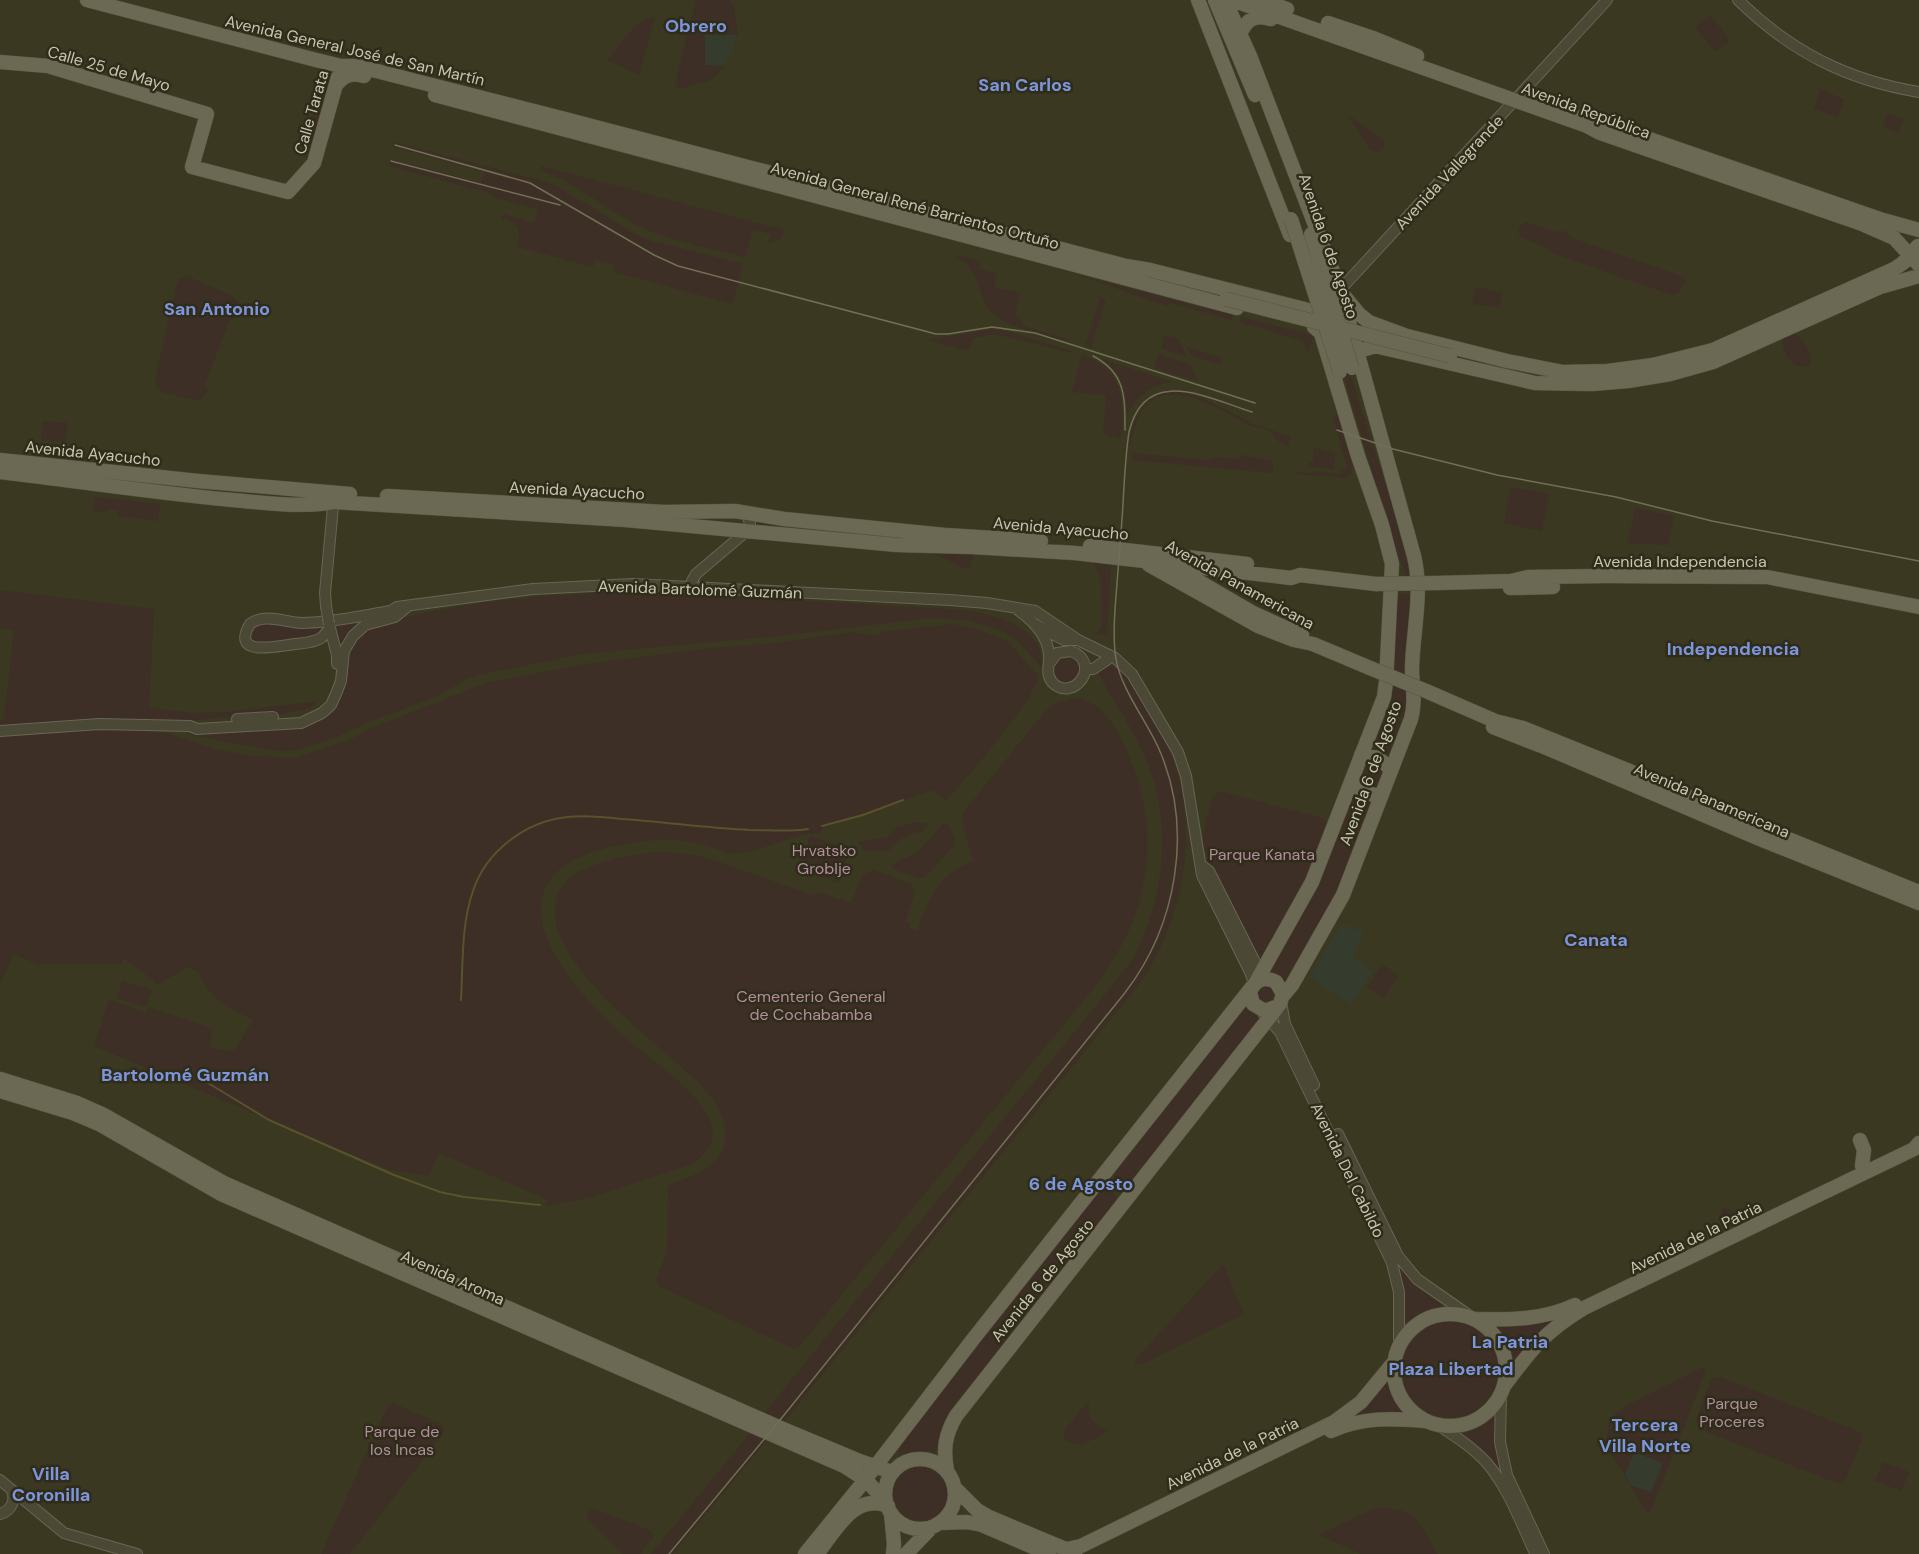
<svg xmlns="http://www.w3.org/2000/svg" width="1919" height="1554" viewBox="0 0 1919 1554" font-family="'DM Sans',sans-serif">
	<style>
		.medical { fill: #353c2d }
		.green { fill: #3d2f25; fill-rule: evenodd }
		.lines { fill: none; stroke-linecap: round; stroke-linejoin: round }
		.stream { stroke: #57532c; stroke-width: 2 }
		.minor-casing { stroke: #686653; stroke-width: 12 }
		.major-casing { stroke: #575541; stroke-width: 15 }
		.minor { stroke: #4b4935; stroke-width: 10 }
		.major { stroke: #6b6853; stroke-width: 14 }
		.tram { stroke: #726f57; stroke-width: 1.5 }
		.minor-bridge-casing { stroke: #686653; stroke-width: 12; stroke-linecap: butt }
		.major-bridge-casing { stroke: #575541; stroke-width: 15; stroke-linecap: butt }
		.minor-bridge { stroke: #4b4935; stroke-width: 10 }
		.major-bridge { stroke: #6b6853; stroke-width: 14 }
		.labels { text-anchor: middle; stroke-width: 5; stroke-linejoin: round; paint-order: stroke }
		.street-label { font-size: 16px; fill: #c7c5b0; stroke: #2f2d1a }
		.park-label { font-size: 16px; fill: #b28d9e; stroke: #2f2d1a }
		.neighbourhood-label { font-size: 18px; font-weight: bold; fill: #7d95dd; stroke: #2f2d1a }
	</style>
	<rect width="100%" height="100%" fill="#3a3821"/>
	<path class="medical" d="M705,34L736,35L732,52L723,66L705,65Z
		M1343,924L1364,933L1352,957L1373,971L1351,1004L1310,978L1339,927Z
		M1634,1452L1663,1463L1651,1493L1632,1486L1625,1474Z"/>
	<path class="green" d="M696,0H730L734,6L738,35L705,34V65L724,67L711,80L678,89L675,83Z
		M1710,15L1730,40L1716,52L1695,27Z
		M655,17L639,75L607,60C621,44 634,20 655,17Z
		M326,78L330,82L311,159L303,156V153L321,83Z
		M1820,90L1844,99L1838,117L1814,109Z
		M1888,113L1904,119L1899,133L1883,127Z
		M1348,115L1383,139L1385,144L1382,150L1376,152L1370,150Z
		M395,142L546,182L558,187L637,235L652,241L743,264L733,304L614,272L615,265L595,260L593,267L518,247C521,232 519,220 501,219L503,214L534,223L538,209L493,197V194L389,166L390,159L481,183L485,172L393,147Z
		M541,166L784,230L782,238L768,244L771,234L753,230L745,257C708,247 667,241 633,223C604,208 572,179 540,171Z
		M1526,222L1556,232L1564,231L1572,238L1684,277L1686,282L1677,294L1672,295L1552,253L1549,249L1520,237L1518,228Z
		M956,255L981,261L979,269L997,274L994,287L1020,293L1015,315L1023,323V326L1067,339V341C1047,335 1007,328 993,313C975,295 983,270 956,257Z
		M1077,275L1233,315L1232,320L1169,303L1168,306Z
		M187,276L234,297C242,304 238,310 234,319L229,321L204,387L209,389L203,398L194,400L161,392L156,386L155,380L177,283L180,278Z
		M1475,287L1502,292L1500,308L1472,304Z
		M1100,298L1106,300L1091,348L1085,346Z
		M1241,317L1309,334L1313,336L1309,351L1306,350L1303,341L1239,322Z
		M993,329L1007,331L1072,351V353L994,334L973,338L968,351L927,340Z
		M1793,334C1804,337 1812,353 1810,365C1795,373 1781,353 1783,339Z
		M1164,335L1179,339L1187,357L1161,348Z
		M1187,347L1222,358L1220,365L1192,356Z
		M1082,355C1125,369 1124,400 1121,439L1103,434L1106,395L1072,392Z
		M1158,355L1190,364L1198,381L1154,368Z
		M1102,359L1172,382C1150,385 1137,396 1127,415C1127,392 1121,373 1102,359Z
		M1349,370L1409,559L1412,583L1406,574L1391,537L1343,372Z
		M1173,391L1198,396L1249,421V423L1290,436L1288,446C1276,443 1276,435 1267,430C1261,428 1254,428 1249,425C1204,400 1143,362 1131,445H1129C1133,417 1143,396 1173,391Z
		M1338,415L1353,468L1350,475L1345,478L1298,474L1296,472L1309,473L1312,471L1341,474V470L1347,467L1333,417Z
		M43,421L68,423L65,443L41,440Z
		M1313,447L1335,454L1334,469L1308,467V463L1313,462Z
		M1132,453L1206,460L1215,457L1240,459L1241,455L1273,461V473L1132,460Z
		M1511,487L1549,494L1542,531L1504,523Z
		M95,497L160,504L158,521L118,516V511L107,509L106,513L93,511Z
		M1635,508L1674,516L1668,545L1628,543Z
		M754,517L941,538L882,540L754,525Z
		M974,551L969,570L930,552Z
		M1093,562L1111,565L1107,635L1094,633L1099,631L1102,622L1101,580Z
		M0,590L154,609L149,708L195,713L226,712L319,701L310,708L277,715L261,714L187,721L99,719L0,726V720L4,719L14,630L0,628Z
		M631,591L965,610C998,616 1044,626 1042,667L1015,639L1003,631L968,620L930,618L779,636L581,654L488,673L469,678L436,697L371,721L334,738L297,750L281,751L226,742L189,734L246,728L324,716C333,691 343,645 365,631C376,624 392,622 404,618C476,599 557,595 631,591Z
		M1396,594H1411L1407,712L1389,761L1368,753Z
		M390,616L364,622L340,652L335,623Z
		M262,623L322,624L323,628L318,636L262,646L251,640C250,630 253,626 262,623Z
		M952,624L979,630L1008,642L1038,676C1032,706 968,774 946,801L932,790L862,816L823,827L820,834C799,830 758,855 733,853C726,853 718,849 711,847C696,843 678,839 662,840C628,841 566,851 547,884C519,935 592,1008 627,1039C652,1061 689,1084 706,1113C720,1136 710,1152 690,1165L588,1198L547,1206L546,1199L439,1153L429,1176L389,1170L94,1046L109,999L146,1013L148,1007L205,1026L212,1031L210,1045L213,1049L234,1051L253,1020C226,1005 210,1001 198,971L188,967L157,985L148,976L124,959L121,964H38L13,954L0,984V737L123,729L166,733L215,749L252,756L294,758L351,739L372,728L486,683L512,678L585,664L720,647L767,644L851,632L880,636V632Z
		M1067,655L1078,660L1082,674L1067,685C1050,677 1046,661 1067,655Z
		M1109,664C1128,670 1137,693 1146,709C1157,727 1168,745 1175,766C1199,839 1182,925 1137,987L783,1423L765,1414L766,1411L1112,986C1121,975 1130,964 1136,952C1165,895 1172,822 1147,762C1135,730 1114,704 1099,674V670Z
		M1074,698C1098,700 1109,717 1120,737C1154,800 1157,876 1124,940C1115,958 1103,974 1092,990L798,1348L794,1349L659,1286L656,1280L667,1252L668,1188L671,1184C697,1175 731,1162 725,1128C724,1120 720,1110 715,1103C705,1086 686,1071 671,1058C635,1026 550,959 555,907C557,885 572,873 592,866C617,857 649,850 677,853C699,854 721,863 742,870C766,879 791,887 815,896L817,892L851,903L863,875L873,870L911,884L915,892L905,922L910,923L909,928L917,931C930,896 936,876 973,861L962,818L964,811L1044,713L1053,704Z
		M1369,760L1383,769L1376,789L1370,790L1360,781L1365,764Z
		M1355,788L1374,799L1338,892L1286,985L1280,976L1269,971L1310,899Z
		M1220,791L1322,818L1328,824L1302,891L1264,957L1258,958L1209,864L1204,846L1203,834L1213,796Z
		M916,822L929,824L922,832C908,832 898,840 889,851H864L858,842L887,837L895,828Z
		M943,824H948L955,839L954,846L925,877L919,878L893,869L891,866C896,860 908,858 916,853C926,845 933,834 943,824Z
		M810,836L850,849L839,883L799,870Z
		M1382,964L1398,975L1384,998L1367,987Z
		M122,981L152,990L146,1007L117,998Z
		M1270,985L1276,994L1274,1000L1266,1005L1258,1001L1256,992L1260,986Z
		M1245,1004L1252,1012L1262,1017L1130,1185C1122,1188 1116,1185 1114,1177L1117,1168Z
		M1104,1190C1113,1190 1116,1195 1116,1204L948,1418L941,1433L935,1453C922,1449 911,1451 899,1456V1450L915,1425L1097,1194Z
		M1723,1207L1747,1218L1724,1230L1720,1218Z
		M1392,1253L1418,1285L1445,1306L1420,1314L1403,1328Z
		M1223,1264L1244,1314L1142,1364H1135V1360Z
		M1564,1315L1514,1366L1507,1343L1494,1324Z
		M1401 1369a49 49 0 1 1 98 0a49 49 0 1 1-98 0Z
		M1703,1367L1706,1370L1651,1511L1647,1513L1606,1444L1609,1423L1614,1415L1629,1404ZM1634,1452L1663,1463L1651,1492L1632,1486L1625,1474Z
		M1387,1375L1394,1398L1408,1416L1353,1419L1352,1415Z
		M1715,1377H1721L1862,1433L1863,1437L1844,1483L1839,1484L1699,1429L1696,1419L1711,1380Z
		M1087,1402L1089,1404C1086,1420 1097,1425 1108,1431C1094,1438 1078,1452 1064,1439V1431Z
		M392,1403L442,1424L445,1431L350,1554H321L387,1407Z
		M1497,1412L1506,1483L1457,1433L1480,1426Z
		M751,1432L768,1439L673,1554H651Z
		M1883,1462L1909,1472L1901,1491L1875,1481Z
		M893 1493a28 28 0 1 1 56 0a28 28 0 1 1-56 0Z
		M592,1508L652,1531L653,1537L640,1554H623L587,1518V1511Z
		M1382,1508C1416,1507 1423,1528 1437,1554H1361L1319,1535L1371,1510Z"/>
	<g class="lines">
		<path class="stream" d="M822,826L863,815L903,800
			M461,1000C463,965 461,925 473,891C486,851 526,821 568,817C586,815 604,817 622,819C665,822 707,828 749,830C769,830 789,832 808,829
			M203,1080L269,1120L394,1175L440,1192L464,1197L540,1205"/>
		<g class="minor-casing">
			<path id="minor" d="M1738,0C1790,51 1846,80 1919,92
				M1340,290L1607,0
				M692,587V581L696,574L748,530L750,523L747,514
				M326,606L325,593L334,496
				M1018,610C1032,620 1048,636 1049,655C1050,664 1045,673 1052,682C1072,704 1104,664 1071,651L1057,653L1049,664
				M329,624L337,655V664
				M1036,625L1064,640H1077
				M330,628C327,631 324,636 321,638C312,644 298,643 288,645C273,647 231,656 250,624C264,613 284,622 301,623C330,623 361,616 391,611L397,607L533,589L632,584L950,600L987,603L1035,611L1078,640L1115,658L1132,674L1178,752L1186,776L1202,875L1251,974L1254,984
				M1085,668L1093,669L1111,657
				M237,719L273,717
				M0,731L99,724L190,726L197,729L301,723L322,713L331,705L336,694L341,681L344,651L353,636L365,625L395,617L407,607
				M1201,865L1209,871L1256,964L1265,975
				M1281,1002L1285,1024L1314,1085
				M1263,1013L1280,1032L1392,1263L1399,1292V1347
				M1338,1134L1398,1256L1417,1279L1470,1316
				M1501,1395L1500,1442L1507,1475L1544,1554
				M1438,1425C1455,1436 1472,1447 1486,1462C1508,1487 1521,1523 1535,1553
				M0,1480L64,1533L137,1554
				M0,1514C11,1511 17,1500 11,1489"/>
		</g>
		<g class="major-casing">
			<path id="major" d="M87,0L316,60L341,66H357L565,119L1126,266L1150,270L1320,313L1341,325L1358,351
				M1198,0L1290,235
				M1215,0L1255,95
				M1225,0L1250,56L1340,290L1414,556C1423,592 1413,631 1412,668C1412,686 1416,701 1411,719L1343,895L1292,985L1282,997
				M1232,0L1587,126L1600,133L1862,224L1894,238L1919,265
				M1261,0L1287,9
				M1328,23L1373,38L1417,56
				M1240,34C1247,19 1255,14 1271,19
				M0,62L48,66L207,114L192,167L288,192L314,163L338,77
				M337,84C345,74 353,73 364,76
				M435,95L1237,308
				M1583,116L1883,220L1919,230
				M1345,297L1359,314L1369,322L1407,336L1507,361L1563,372L1608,371L1653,365L1713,350L1894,269L1903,263L1918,246
				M1349,354L1375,346L1535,383L1592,384L1628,381L1670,374L1713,362L1880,287L1919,276
				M0,460L198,481L350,494
				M0,472C78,481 155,493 233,500C265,503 302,508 334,502L626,520L897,545L973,547L1075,553L1291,578L1300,575L1376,584
				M387,496L664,512L735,511L784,519L945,535L1041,541
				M1090,546L1247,564
				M1149,565L1258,626L1294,640L1313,644L1370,668
				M1176,568L1253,613L1302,635
				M1437,583L1511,581L1528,577L1606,576L1767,577L1919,607
				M1510,588L1553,587
				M1426,691L1495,721L1523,728L1637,774L1749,823L1919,892
				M1493,727L1539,745
				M1532,739L1542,746L1760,839L1919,903
				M1361,755L1378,758L1391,769
				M1353,778L1361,791L1381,797
				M1256,982L1312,882L1377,715L1384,697L1386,682L1392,564L1382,525L1358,456L1323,340L1321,333L1314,327L1311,314
				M0,1079L77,1103L104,1115L224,1183L783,1429L857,1460L892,1472
				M0,1091L73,1113L99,1124L221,1194L844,1466L866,1480L886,1502
				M1860,1140L1864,1150L1862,1166
				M1394 1370a56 56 0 1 1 112 0a56 56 0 1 1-112 0Z
				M1475,1319C1511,1320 1542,1320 1575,1305
				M1504,1386C1531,1350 1544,1332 1584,1308L1914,1149L1919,1143
				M1331,1431C1362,1417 1393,1418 1426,1421
				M885 1494a35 35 0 1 1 70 0a35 35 0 1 1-70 0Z
				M947,1470C943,1449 945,1435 956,1416L1280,1004L1283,994L1276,982C1265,976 1255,979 1250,992L1253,1004L1265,1011L1278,1006
				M955,1488L977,1510L989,1517L1075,1553
				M891,1513L894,1544L893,1554
				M939,1523L967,1522L982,1525L1049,1554
				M1067,1549L1081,1546L1334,1422L1361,1402L1394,1362
				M805,1554L861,1485L974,1338L1252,987
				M817,1554C835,1532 854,1492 888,1506
				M906,1554L932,1527"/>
		</g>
		<use href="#minor" class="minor"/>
		<use href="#major" class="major"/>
		<path class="tram" d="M395,145L530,183L654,255L678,266L936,334H948L992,327L1035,333L1255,403
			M391,161L560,205
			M1093,356C1126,373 1125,398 1125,430
			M1337,430L1393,449L1497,475L1616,497L1712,521L1919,561
			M669,1554L780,1420L1124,994C1177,926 1194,829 1159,749C1146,720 1121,689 1116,659C1113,642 1114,625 1115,609C1117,583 1119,557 1121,532C1124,499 1124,465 1129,432C1145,364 1208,398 1252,412"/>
		<g class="minor-bridge-casing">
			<path id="minor-bridge" d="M326,606L329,624"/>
		</g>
		<g class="major-bridge-casing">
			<path id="major-bridge" d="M1291,219L1340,372
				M1311,234L1352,368
				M1226,299L1450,356
				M1376,584L1437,583
				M1370,668L1426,691"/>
		</g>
		<use href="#minor-bridge" class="minor-bridge"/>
		<use href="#major-bridge" class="major-bridge"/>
	</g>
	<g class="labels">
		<g class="street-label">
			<text transform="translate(355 50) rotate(13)" y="6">Avenida General José de San Martín</text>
			<text transform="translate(109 68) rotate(16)" y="6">Calle 25 de Mayo</text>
			<text transform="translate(1586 110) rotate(20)" y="6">Avenida República</text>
			<text transform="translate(311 112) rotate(-74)" y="6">Calle Tarata</text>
			<text transform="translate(1449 172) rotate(-47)" y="6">Avenida Vallegrande</text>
			<text transform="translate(915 205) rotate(15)" y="6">Avenida General René Barrientos Ortuño</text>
			<text transform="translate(1329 246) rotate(71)" y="6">Avenida 6 de Agosto</text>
			<text transform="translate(93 453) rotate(6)" y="6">Avenida Ayacucho</text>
			<text transform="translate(577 490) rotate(3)" y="6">Avenida Ayacucho</text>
			<text transform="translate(1061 528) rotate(5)" y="6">Avenida Ayacucho</text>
			<text x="1680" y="567">Avenida Independencia</text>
			<text transform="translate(1240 584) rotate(29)" y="6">Avenida Panamericana</text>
			<text transform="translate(700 589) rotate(2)" y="6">Avenida Bartolomé Guzmán</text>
			<text transform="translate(1370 773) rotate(-70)" y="6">Avenida 6 de Agosto</text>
			<text transform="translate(1712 800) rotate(23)" y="6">Avenida Panamericana</text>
			<text transform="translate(1348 1170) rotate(64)" y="6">Avenida Del Cabildo</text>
			<text transform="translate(1695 1237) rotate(-26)" y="6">Avenida de la Patria</text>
			<text transform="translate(453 1277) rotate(24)" y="6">Avenida Aroma</text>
			<text transform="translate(1042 1280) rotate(-51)" y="6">Avenida 6 de Agosto</text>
			<text transform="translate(1232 1453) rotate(-26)" y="6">Avenida de la Patria</text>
		</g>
		<g class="park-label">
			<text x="824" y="856">Hrvatsko<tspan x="824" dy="18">Groblje</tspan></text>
			<text x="1262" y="860">Parque Kanata</text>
			<text x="811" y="1002">Cementerio General<tspan x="811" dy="18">de Cochabamba</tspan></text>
			<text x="1732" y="1409">Parque<tspan x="1732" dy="18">Proceres</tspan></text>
			<text x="402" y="1437">Parque de<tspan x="402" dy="18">los Incas</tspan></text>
		</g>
		<g class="neighbourhood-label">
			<text x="696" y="32">Obrero</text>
			<text x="1025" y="91">San Carlos</text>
			<text x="217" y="315">San Antonio</text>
			<text x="1733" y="655">Independencia</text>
			<text x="1596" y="946">Canata</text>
			<text x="185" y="1081">Bartolomé Guzmán</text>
			<text x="1081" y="1190">6 de Agosto</text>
			<text x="1510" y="1348">La Patria</text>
			<text x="1451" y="1375">Plaza Libertad</text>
			<text x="1645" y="1431">Tercera<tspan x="1645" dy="21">Villa Norte</tspan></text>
			<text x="51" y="1480">Villa<tspan x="51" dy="21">Coronilla</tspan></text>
		</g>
	</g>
</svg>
